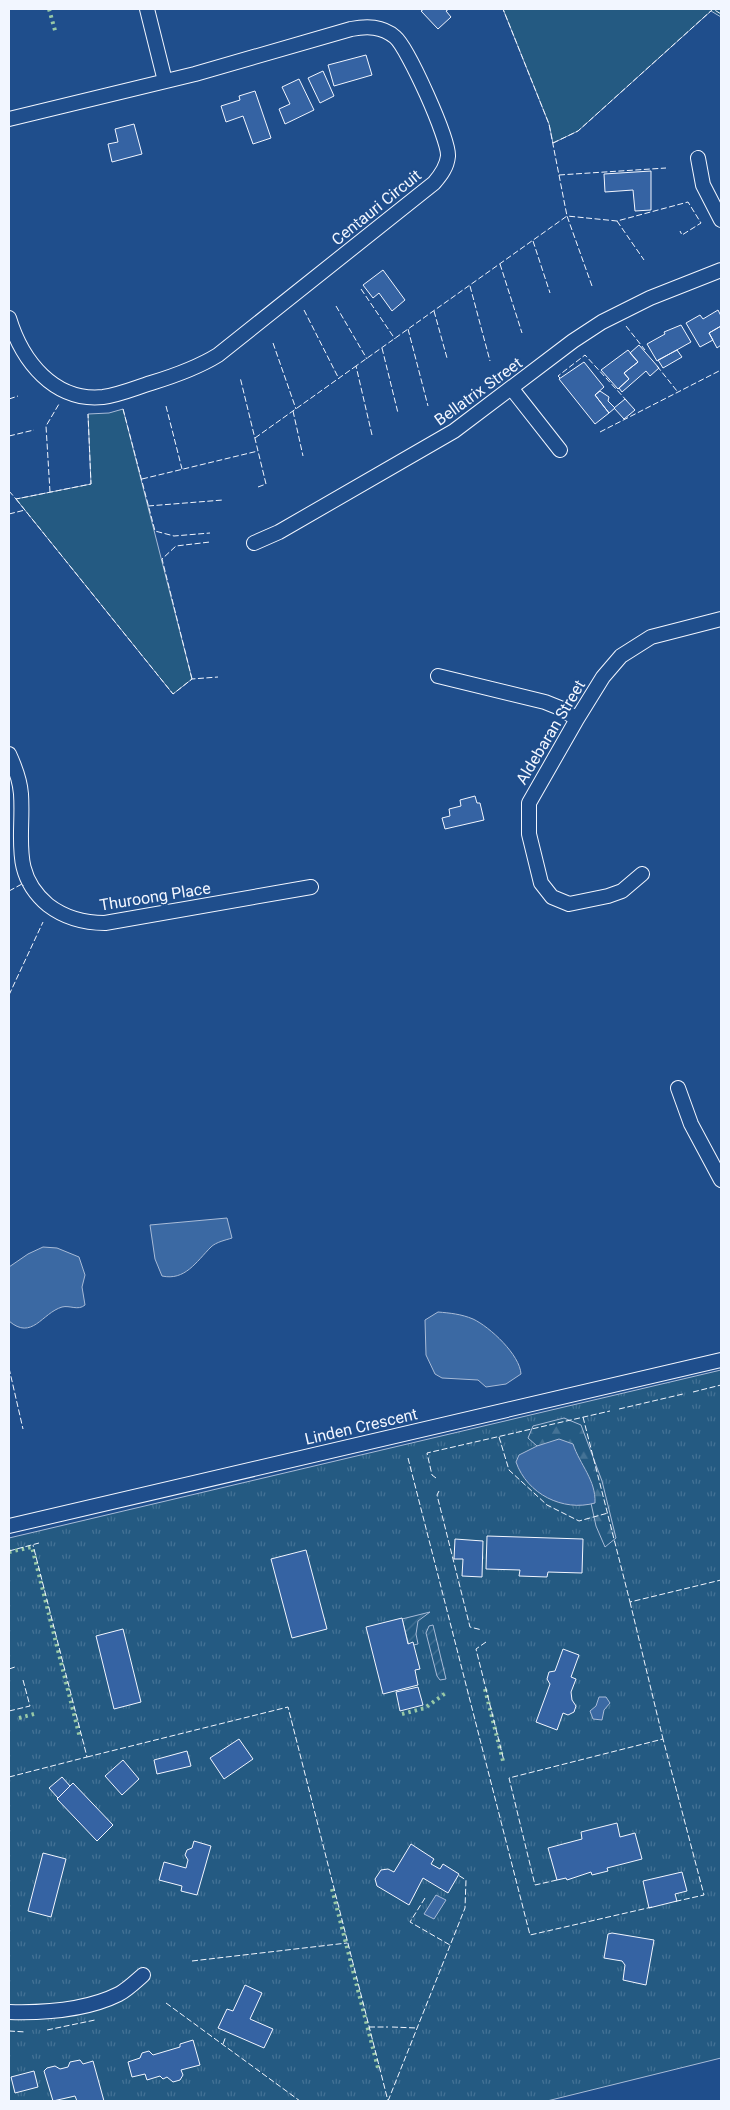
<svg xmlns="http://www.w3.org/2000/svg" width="730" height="2110" viewBox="0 0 730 2110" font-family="Roboto,sans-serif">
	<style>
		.grass { fill: url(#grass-tufts); stroke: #a8bbd7 }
		.forest { fill: url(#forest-firs); stroke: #a8bbd7 }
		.park { fill: #245a82; stroke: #a8bbd7 }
		.garden { fill: url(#garden-furrows); stroke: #a8bbd7 }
		.water { fill: #3b69a3; stroke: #a8bbd7 }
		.building { fill: #3563a3; stroke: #f2f6ff }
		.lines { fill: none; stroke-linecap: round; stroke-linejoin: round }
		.street-casing { stroke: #f2f6ff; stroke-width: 16 }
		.street { stroke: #1f4e8c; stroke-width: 14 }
		.hedge { stroke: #97c8a6; stroke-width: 4; stroke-dasharray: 2.5 4; stroke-linecap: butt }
		.fence { stroke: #f2f6ff; stroke-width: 1; stroke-dasharray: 6 2.5; stroke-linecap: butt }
		.labels { text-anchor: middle; stroke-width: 4; stroke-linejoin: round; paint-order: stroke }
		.street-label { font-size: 16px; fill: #f2f6ff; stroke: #1f4e8c }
	</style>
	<defs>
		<pattern id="grass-tufts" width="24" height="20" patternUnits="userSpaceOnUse" patternTransform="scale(1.25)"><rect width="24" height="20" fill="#245a82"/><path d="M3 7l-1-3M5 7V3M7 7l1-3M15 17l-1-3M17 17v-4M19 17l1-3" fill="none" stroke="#447295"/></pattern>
		<pattern id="forest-firs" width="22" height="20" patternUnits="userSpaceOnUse" patternTransform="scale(1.25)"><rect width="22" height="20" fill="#245a82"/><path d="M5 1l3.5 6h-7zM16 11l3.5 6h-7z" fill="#447295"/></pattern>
		<pattern id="garden-furrows" width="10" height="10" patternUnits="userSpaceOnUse" patternTransform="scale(1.25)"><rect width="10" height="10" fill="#245a82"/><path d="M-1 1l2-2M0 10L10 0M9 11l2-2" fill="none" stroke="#447295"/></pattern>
	</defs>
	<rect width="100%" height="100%" fill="#1f4e8c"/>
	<path class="grass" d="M721,1370V2058L547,2101H9V1538Z"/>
	<path class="forest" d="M564,1418L581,1425L602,1481L616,1538L605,1547L596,1526L587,1485L563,1444L537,1446L528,1438L533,1426Z"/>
	<path class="park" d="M503,9H721V17L711,11L578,131L553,143L549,124Z
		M123,409L192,679L173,694L16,499L91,484L88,414L109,413Z"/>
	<path class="garden" d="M430,1612L418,1621L416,1634L418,1644L409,1646L402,1619Z
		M433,1625L446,1679L440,1680L437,1676L426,1633L429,1626Z"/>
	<path class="water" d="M227,1218L232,1238C226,1240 216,1242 211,1247C196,1262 185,1281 162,1276L155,1259L150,1225Z
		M43,1247L57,1248L79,1257L85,1275L82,1287L85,1305C78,1311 70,1305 62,1307C42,1313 32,1341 9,1321V1267L28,1254Z
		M438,1312C450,1313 461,1314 473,1319C490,1327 520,1355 521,1374L506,1384L486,1387L478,1380L442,1378L435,1374L426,1355L425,1320Z
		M559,1439L573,1444C580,1465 596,1480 595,1503C563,1512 527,1494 516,1462L519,1455L537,1446Z
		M599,1697H606L610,1703L604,1710L602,1720L593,1719L590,1711L596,1706Z
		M436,1895L446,1900L434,1919L424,1914Z"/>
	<path class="building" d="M424,9H449L446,11L451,17L438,29L421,11Z
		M366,55L372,75L334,86L328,65Z
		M323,71L334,96L320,103L308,78Z
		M299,79L314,110L285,124L279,109L290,104L282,87Z
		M255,91L271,138L253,144L243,116L226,122L221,106L240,100L239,96Z
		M134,124L142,154L112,162L108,144L118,142L115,129Z
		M651,171V210L635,211L633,190L605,192L604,174Z
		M383,270L405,300L392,311L379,293L373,298L363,285Z
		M718,310L721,316V326L709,333L713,340L700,347L686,323L700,315L703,319Z
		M681,325L691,342L657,361L647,344L665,334L664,332Z
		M721,326V345L717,348L709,333Z
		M639,345L659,368L650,376L646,371L622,392L619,388L629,379L624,373L638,362L630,353Z
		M628,350L638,362L624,373L629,379L618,389L601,370Z
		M677,350L682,357L663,368L658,360Z
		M584,362L604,387L595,395L609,413L595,424L559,379Z
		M600,391L609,397L608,401L615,408L609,413L595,395Z
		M625,399L635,410L624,419L614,408Z
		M475,796L477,803H480L484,820L445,829L442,818L450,816L449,809L461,806L460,800Z
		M487,1536L583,1539L582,1573L548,1572L547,1577L519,1576L520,1570L486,1569Z
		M455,1539L483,1541L482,1577L462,1576L463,1559H454Z
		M306,1550L327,1629L292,1638L271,1559Z
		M402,1618L408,1644L413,1642L420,1669L415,1670L418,1685L383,1694L366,1627Z
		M123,1629L141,1702L114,1709L96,1636Z
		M563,1649L579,1655L571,1677L576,1679L571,1692L572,1700L576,1706L574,1712L568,1715L563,1713L557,1730L536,1722L550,1684L547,1679L549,1672L555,1671Z
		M418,1687L423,1705L400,1711L396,1692Z
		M239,1739L253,1759L224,1779L210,1758Z
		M187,1751L191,1766L157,1774L154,1760Z
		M123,1760L139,1779L122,1795L105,1776Z
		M62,1777L70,1786L58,1798L49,1788Z
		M73,1783L113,1825L97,1841L57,1799Z
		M617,1823L620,1837L635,1833L642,1859L607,1868L608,1871L592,1875L591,1872L567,1880L566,1878L557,1880L548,1848L582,1839L581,1832Z
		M194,1841L211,1846L197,1895L181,1891L182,1886L159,1880L164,1862L186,1868L188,1860L185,1855L187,1850L192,1848Z
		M411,1844L434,1859L431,1864L440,1869L443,1864L459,1874L448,1893L423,1878L409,1905L377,1886L375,1879L381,1870L388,1869L394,1872Z
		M43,1853L66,1859L51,1917L28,1911Z
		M682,1872L687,1891L675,1894L677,1901L649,1908L643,1881Z
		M612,1933L654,1940L646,1985L623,1980L625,1965L622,1961L604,1958L608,1934Z
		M245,1985L262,1993L250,2019L273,2029L264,2048L218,2028L227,2009L233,2011Z
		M193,2040L200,2065L181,2070L183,2075L180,2080L173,2082L167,2077L163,2079L160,2076L147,2080L145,2074L132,2077L128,2062L140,2058L142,2053L149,2051L153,2055L180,2047V2044Z
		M80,2060L83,2064L93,2061L104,2101H77L75,2096L53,2101L44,2071L47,2068L55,2066L60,2069L68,2067L70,2062Z
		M34,2071L38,2087L15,2093L11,2077Z"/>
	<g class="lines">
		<g class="street-casing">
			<path id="street" d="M147,9L165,81
				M9,119L195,74L351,29C367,26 382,26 395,37C408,48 449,139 448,156C447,167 441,175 434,183L218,355C197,368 174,376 151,383C135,388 119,395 103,397C54,402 22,361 9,318
				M698,158L703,185L721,220
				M512,389L560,450
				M254,543L279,532L454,431L573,341L602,322L650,298L721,270
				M438,676L545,702L560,708L577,719
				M9,754C15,767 20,780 21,794C24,837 10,873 48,905C65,918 84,923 105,923L311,887
				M642,874L622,891L608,896L569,904L552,897L541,883L529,834V803L577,719L603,677L621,656L651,637L721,619
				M678,1088L691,1124L721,1180
				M9,1526L721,1360
				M9,2012C44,2013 87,2010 119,1994C128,1989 135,1982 143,1975"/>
		</g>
		<use href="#street" class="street"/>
		<path class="hedge" d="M49,9L56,34
			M9,1552L32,1547L80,1738
			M485,1689L503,1761
			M402,1714L425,1708L447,1692
			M19,1718L34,1714
			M332,1889L378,2068"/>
		<path class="fence" d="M553,143L578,131L713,9L721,14
			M559,175L666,168
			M617,221L644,260
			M533,241L550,293
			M500,264L522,333
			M470,286L490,361
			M592,286L567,216L617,221L688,202L701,223L682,235L680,231
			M361,289L395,339
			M336,306L367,359
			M304,310L339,379
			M434,311L447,358
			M626,326L645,350
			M408,329L428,406
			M273,343L296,409
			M382,348L398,413
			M657,366L677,391
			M560,378L558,376L585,355L627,401
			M9,399L18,396
			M166,406L182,469
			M123,409L155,531L174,536L210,533
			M293,411L303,456
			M600,432L721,370
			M372,435L356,366L567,216L549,124L503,9
			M9,436L34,430
			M255,438L356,366
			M142,479L258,451L240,377
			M258,487L266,484L258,451
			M9,491L16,499L91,484L88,414
			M50,492L46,426L59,404
			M16,499L173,694L192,679L218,677
			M148,506L223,500
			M9,514L25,510
			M192,679L162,559L176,546L210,542
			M9,891L22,884L24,886
			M9,995L43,922
			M9,1368L23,1429
			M693,1392L721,1385
			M619,1409L683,1394
			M583,1417L630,1602L721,1580
			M499,1437L509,1470L547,1505L579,1521L608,1513
			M408,1458L530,1935L652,1907
			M436,1478L432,1475L427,1453L610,1411
			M439,1491L437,1495L470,1627L482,1630
			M9,1551L39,1543
			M630,1602L663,1739
			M486,1642L476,1649L504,1761
			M9,1669L15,1667
			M9,1711L30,1706L23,1680
			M87,1757L288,1707L388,2101
			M9,1777L87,1757L33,1545
			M557,1880L535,1885L509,1778L663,1739L704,1895L673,1902
			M425,1898L410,1922L450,1945
			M192,1961L347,1943
			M166,2003L300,2101
			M369,2027H388
			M392,2027L417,2028
			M47,2030L95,2020
			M9,2031L26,2032
			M223,2044L226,2036
			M388,2101L465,1908L466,1880L458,1875"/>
	</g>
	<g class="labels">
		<g class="street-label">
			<text transform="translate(376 207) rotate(-39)" y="6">Centauri Circuit</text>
			<text transform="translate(478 391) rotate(-36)" y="6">Bellatrix Street</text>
			<text transform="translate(550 732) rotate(-59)" y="6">Aldebaran Street</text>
			<text transform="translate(155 896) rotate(-9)" y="6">Thuroong Place</text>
			<text transform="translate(361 1426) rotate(-13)" y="6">Linden Crescent</text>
		</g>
	</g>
	<rect width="730" height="2110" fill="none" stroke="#f2f6ff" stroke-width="20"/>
</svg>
